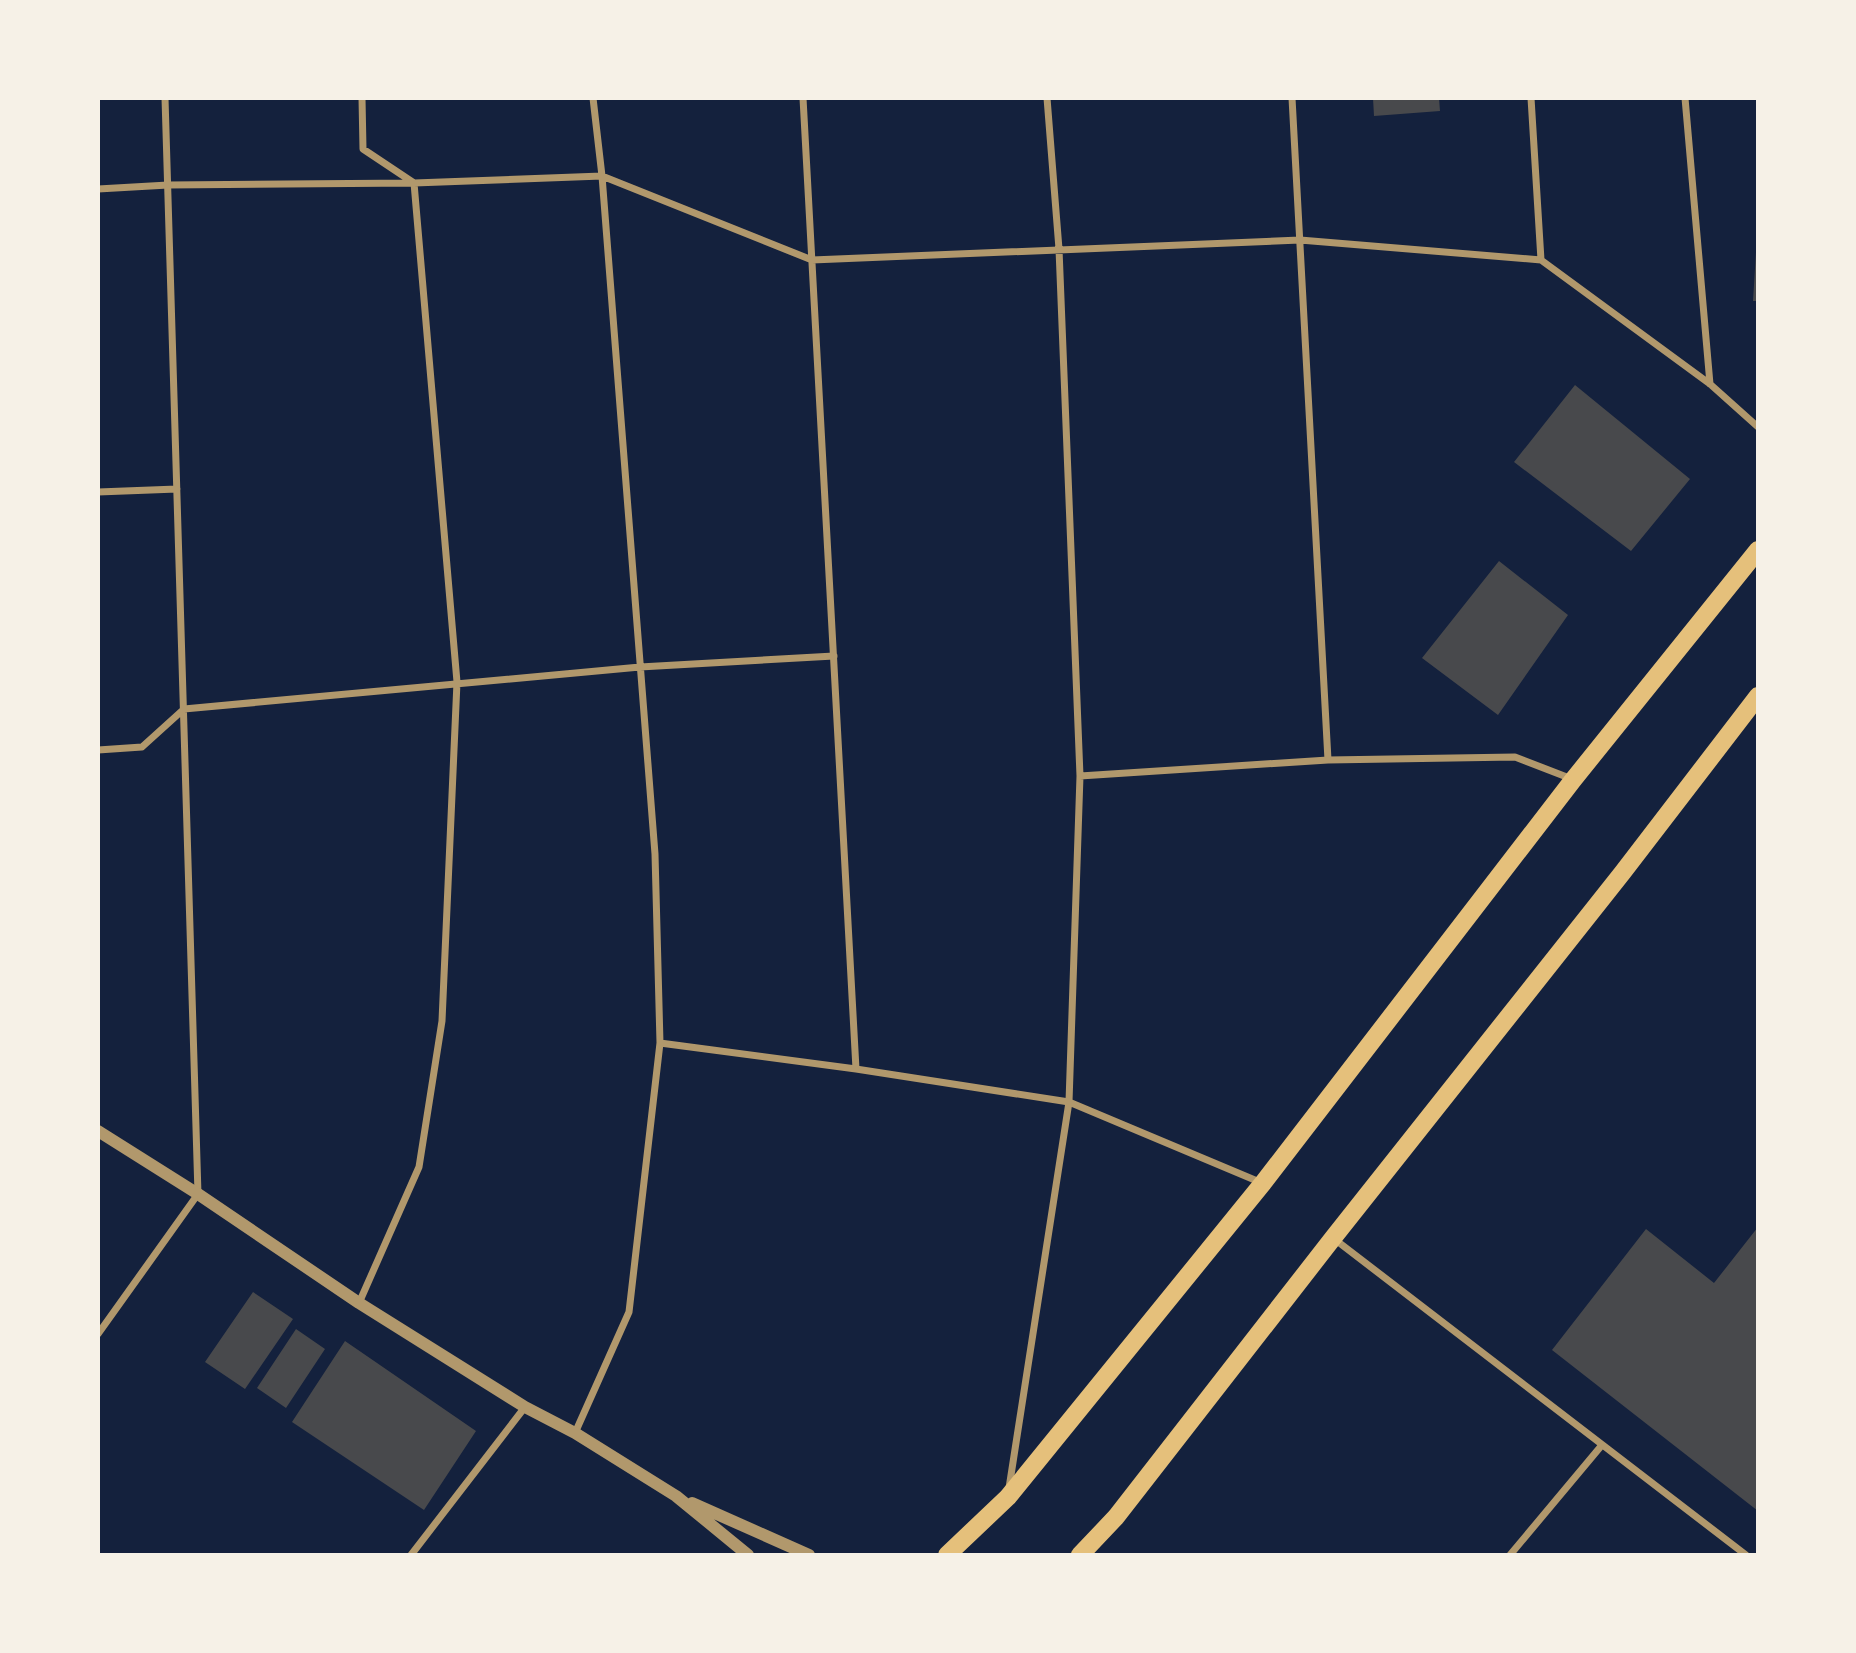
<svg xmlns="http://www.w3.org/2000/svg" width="1856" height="1653" viewBox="0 0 1856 1653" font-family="'PT Sans Narrow',sans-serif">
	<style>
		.building { fill: #48494c }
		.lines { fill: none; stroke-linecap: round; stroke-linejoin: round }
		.minor { stroke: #b1986c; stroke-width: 7 }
		.tertiary { stroke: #b1986c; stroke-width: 12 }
		.primary { stroke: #e5c07b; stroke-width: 18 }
	</style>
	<rect width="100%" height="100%" fill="#14213d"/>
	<path class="building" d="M1373,98H1439L1440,111L1374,116Z
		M1756,252H1758V301H1753Z
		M1575,385L1690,479L1631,551L1514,462Z
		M1499,561L1568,615L1498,715L1422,658Z
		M1758,1227V1511L1552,1350L1646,1229L1714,1283Z
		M253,1292L293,1319L245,1389L205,1362Z
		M296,1329L325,1349L286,1408L257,1388Z
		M345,1341L476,1431L424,1510L292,1422Z"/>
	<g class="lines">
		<path class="minor" d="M803,98L856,1069
			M1292,98L1328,760
			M1531,98L1541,260
			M1685,98L1710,384
			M98,189L168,185L414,183L602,176L812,260L1300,240L1541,260L1710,384L1758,427
			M98,492L177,489
			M98,750L142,747L184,709L640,667L834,656
			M1080,776L1328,760L1515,757L1572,779
			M660,1043L856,1069L1069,1102L1262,1183
			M1333,1238L1746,1555
			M359,1303L419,1167L442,1021L457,682L414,183L363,149L362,98
			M98,1334L198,1194L165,98
			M575,1433L629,1312L660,1043L655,854L602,176L593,98
			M1009,1488L1069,1102L1080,776L1059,249L1047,98
			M411,1555L525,1407
			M1510,1555L1602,1445"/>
		<path class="tertiary" d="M98,1131L198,1194L359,1303L525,1407L575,1433L676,1496L748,1555
			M692,1503L809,1555"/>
		<path class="primary" d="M947,1555L1008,1497L1263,1183L1573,780L1758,550
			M1080,1555L1116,1517L1333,1238L1623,872L1758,696"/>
	</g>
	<rect width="1856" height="1653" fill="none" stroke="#f6f1e7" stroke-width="200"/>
</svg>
